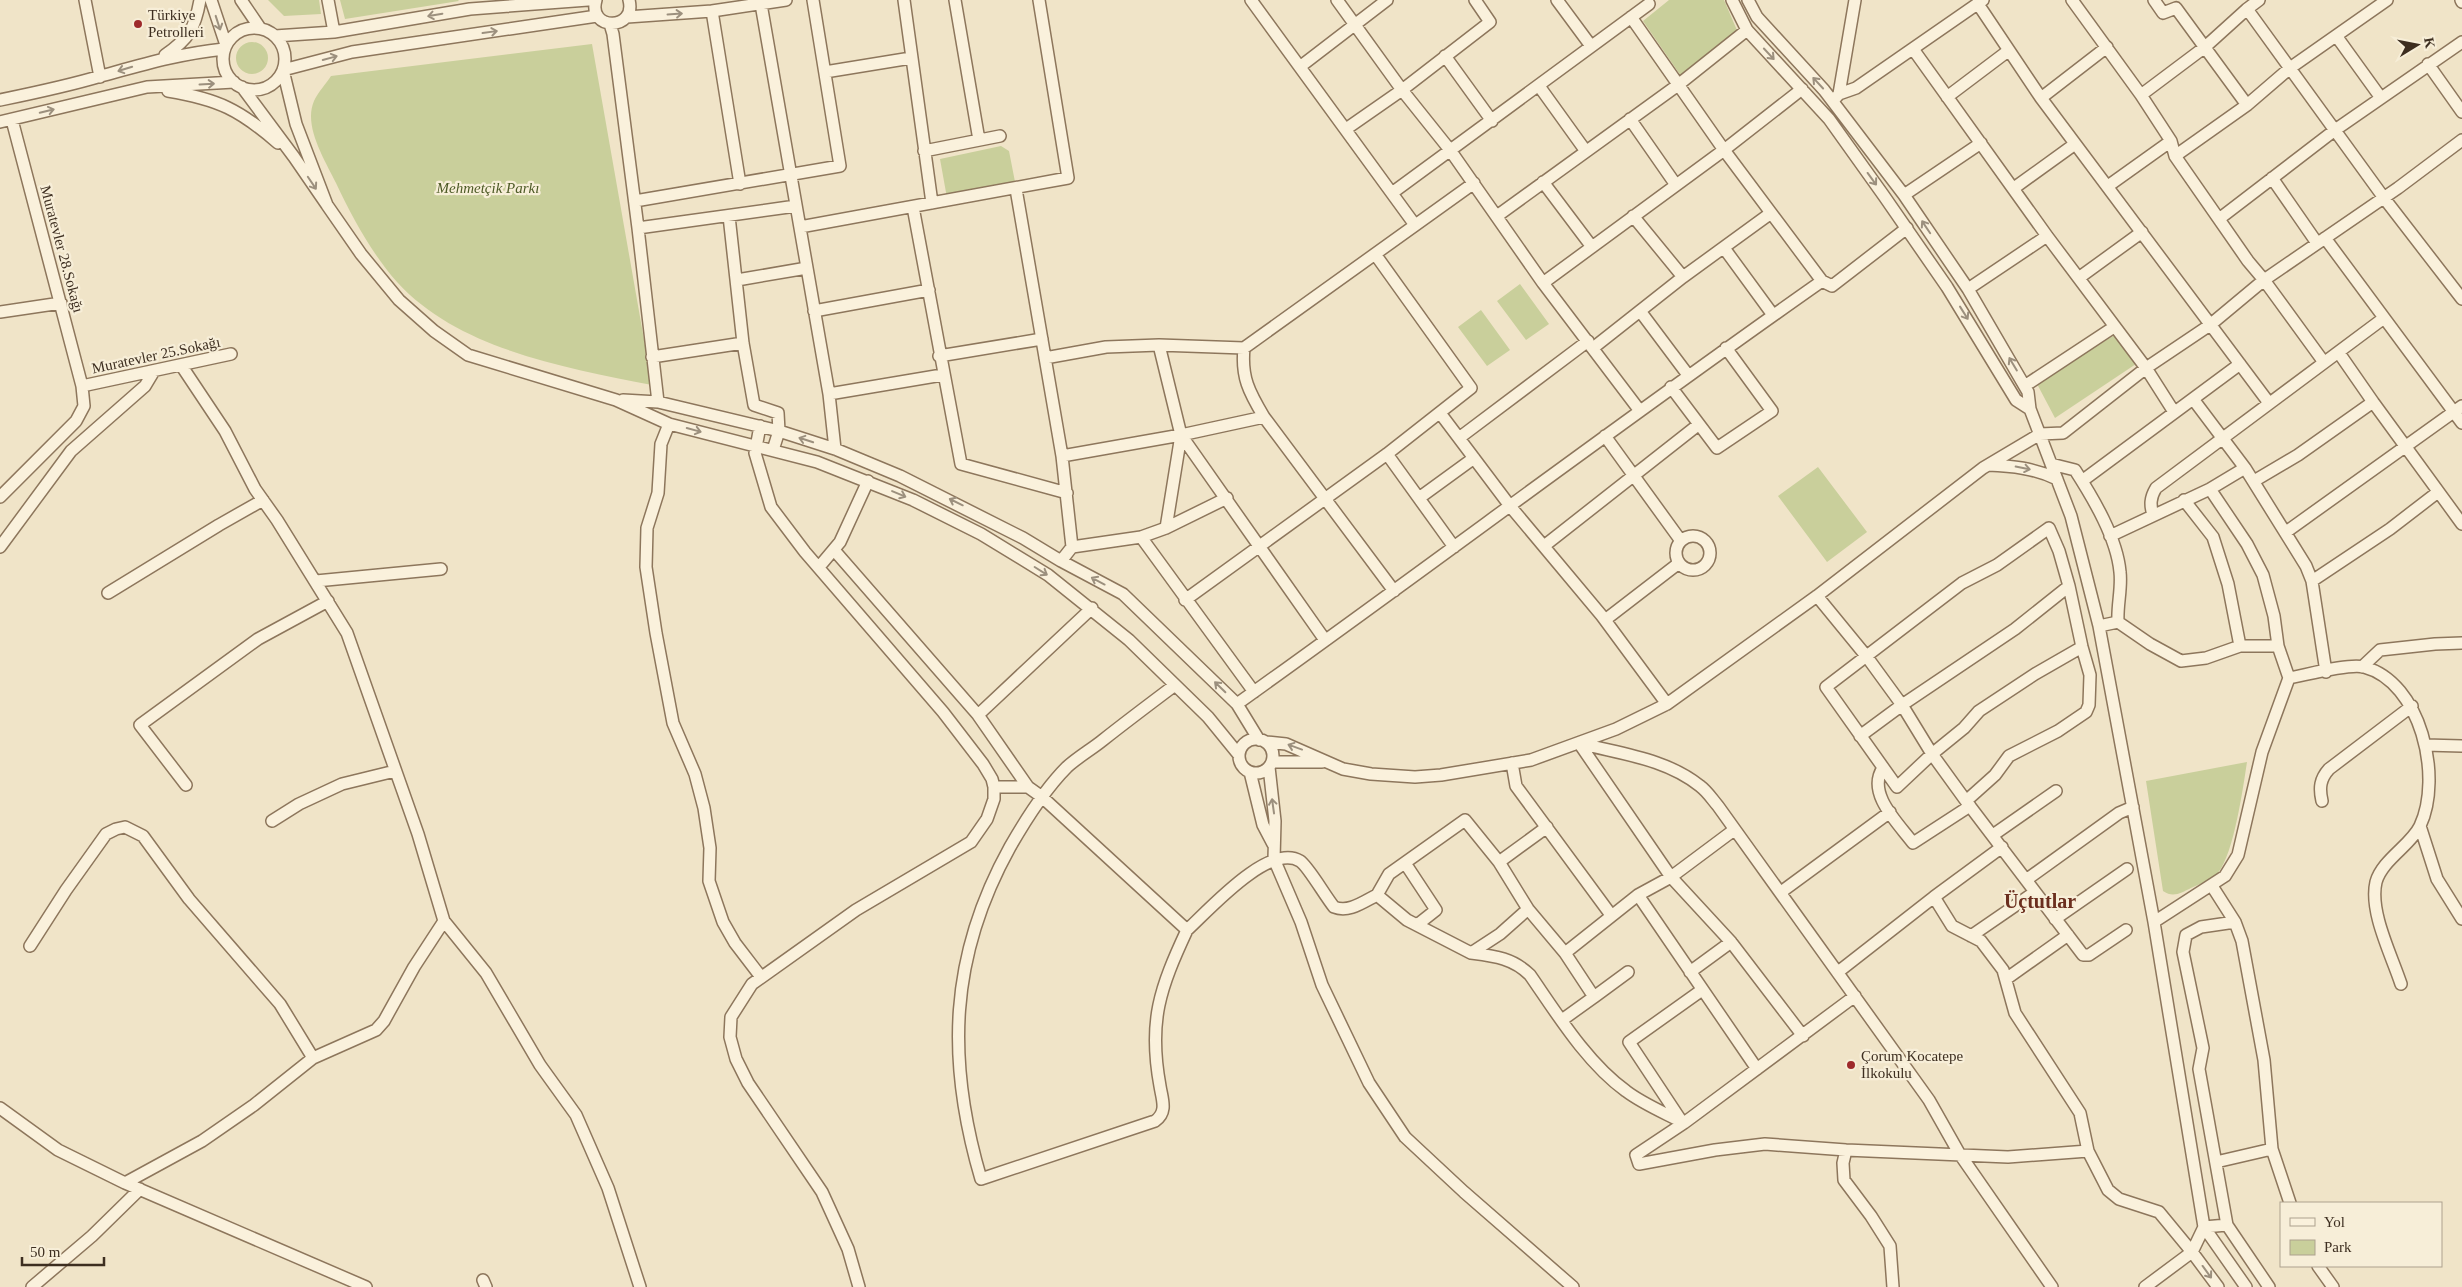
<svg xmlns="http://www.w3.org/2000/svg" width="2462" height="1287" viewBox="0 0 2462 1287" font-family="Georgia,serif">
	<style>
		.green { fill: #c9cf9b }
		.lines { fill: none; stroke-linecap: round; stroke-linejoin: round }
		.minor-casing { stroke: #8d765c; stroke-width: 14 }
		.minor { stroke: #faf1dc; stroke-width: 11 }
		.oneway { stroke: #9c907e }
		.poi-dot { fill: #9e2a2b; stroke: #f7eed8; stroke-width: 2 }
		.labels { text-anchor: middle; stroke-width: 4.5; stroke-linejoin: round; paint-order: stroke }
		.poi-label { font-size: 15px; fill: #3d2e20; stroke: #f7eed8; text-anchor: start }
		.park-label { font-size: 15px; font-style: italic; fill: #4d5a26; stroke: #f7eed8 }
		.street-label { font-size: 15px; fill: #3d2e20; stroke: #f7eed8 }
		.district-label { font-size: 20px; font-weight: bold; fill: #6b2e1e; stroke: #f7eed8 }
	</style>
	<rect width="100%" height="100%" fill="#f0e4c8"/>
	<path class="green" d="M268,0H319L321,14L284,16Z
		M340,0H458L459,1L345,19Z
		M1669,0H1724L1739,35L1681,76L1643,21Z
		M236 58a16 16 0 1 1 32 0a16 16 0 1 1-32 0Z
		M592,44L652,385C567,368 459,350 397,282C372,254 352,217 336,183C325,160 303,126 314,101C318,92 326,84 331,76Z
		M1001,146L1009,151L1016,187L947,198L940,159Z
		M1520,284L1549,324L1526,340L1497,301Z
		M1481,310L1510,350L1487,366L1458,327Z
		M2115,335L2136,364L2055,418L2036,382Z
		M1818,467L1867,532L1827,562L1778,496Z
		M2247,762C2243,788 2234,853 2218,873C2213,880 2199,884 2191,888C2181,893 2173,898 2163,891L2146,781Z"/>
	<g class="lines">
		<g class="minor-casing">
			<path id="minor" d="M85,0L100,77
				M211,0L226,45
				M241,0L260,28
				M328,0L334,32
				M596,0C587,31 637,31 629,0
				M904,0L932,203
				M955,0L979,140
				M1251,0L1415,225
				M1337,0L1402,90L1450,150L1543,283L1640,411
				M1557,0L1591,46
				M1732,0L1747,30L1829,119L1884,196L1947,287L2016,400L2030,409
				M1748,0L1757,17L1824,90L1904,195L1968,289L2028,392L2030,409L2071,516L2099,626L2154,922L2204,1227L2246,1287
				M2154,0L2163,13L2176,8L2247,105
				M2461,0L2462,2
				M761,4L829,394L835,449
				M1978,4L2041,98L2269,403
				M2247,9L2259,0
				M712,11L740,184
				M627,17L712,11L786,0
				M1631,17L1724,150L1822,281L1832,286L1907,228
				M610,24L613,34L638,228L658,402
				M223 59a31 31 0 1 1 62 0a31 31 0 1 1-62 0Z
				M275,36L334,32L470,9L588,0
				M2337,37L2381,98
				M1913,49L2047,236L2146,368L2174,412
				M165,55C189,39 195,28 200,0
				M1445,56L1492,121
				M2428,64L2462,112
				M1301,66L1387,0
				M825,72L911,58
				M1539,86L1585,150
				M242,87L294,157L327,205L296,124L283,70L352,52L597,16
				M168,91C218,99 240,110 278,143
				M1839,94L1855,0
				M2141,95L2205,47L2247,9L2384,198L2462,299
				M1947,97L2008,51
				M2041,98L2107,47
				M0,100C34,93 68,86 101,76C145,64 178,54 224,49
				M1833,101L1839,94L1856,88L1983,0
				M1630,119L1676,185
				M12,120L82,386
				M0,122L147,87L234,82
				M1346,129L1402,90L1490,22L1475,0
				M924,151L1000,136
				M2175,156L2247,105L2290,68L2387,0
				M2272,178L2317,243
				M1543,182L1592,247
				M2108,186L2171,141
				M2014,188L2075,144
				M1016,189L1062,456L1072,547
				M1392,193L1649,4
				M1904,195L1981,143
				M635,201L840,166L813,0
				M327,205L361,254L399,300L434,331L468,355L616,400L669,424L817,462L913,500L981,534L1048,575L1129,640L1208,717L1239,755
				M913,207L961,464L1067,493
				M729,216L743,343L754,405L778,413L779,431L773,450
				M1497,216L1678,85L1747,30
				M1633,216L1683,277
				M2219,219L2335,130L2462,42
				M800,227L1068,178L1039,0
				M638,228L796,206
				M2325,238L2462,423
				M1724,248L1773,315
				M2080,277L2142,232
				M737,280L807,268
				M1543,283L1724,150L1802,89
				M1968,289L2047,236
				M814,311L929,290
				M1640,311L1688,375
				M0,312L61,303
				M1159,345L1181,435L1325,640
				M1244,348C1241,377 1249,392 1264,417L1394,591
				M1593,348L1683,277L1771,213
				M2339,353L2373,402
				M939,356L1042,339
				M652,357L743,343
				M1045,358L1106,347L1159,345L1244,348L1474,183
				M2323,361L2264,280L2398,188L2462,140
				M181,365L225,431L255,489L277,520L347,633L418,834L444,921L486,973L540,1065L576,1115L608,1188L640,1287
				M2026,385L2114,327
				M1671,387L1717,448L1772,411L1726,348
				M829,394L942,375
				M2193,399L2245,468L2306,566L2312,581L2326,672
				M623,400L658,402L779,431L835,449L900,476L1023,538L1061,561L1123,594L1237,704L1259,740
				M1440,413L1510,506L1602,616L1667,704
				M669,424L661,444L658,493L647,528L646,567L656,633L673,723L695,774L704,808L710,848L709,881L723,922L735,943L761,977
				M760,426L755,453L771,507L805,552L943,712L983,764L992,779L994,787V799L987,819L971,842L856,910L752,984L731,1017L730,1037L736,1059L748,1083L822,1192L848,1249L859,1287
				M1605,436L1681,541
				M1459,438L1588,341
				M1387,454L1454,547
				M1062,456L1181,435L1264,417
				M2051,464L2075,470C2093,498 2117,538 2120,572C2122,588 2117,605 2118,622L2099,626
				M1988,465C2012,466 2034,468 2057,479
				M2082,481L2240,364
				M2254,481L2298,455L2373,402L2462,524
				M2210,489L2247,544L2263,575L2274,616L2278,646L2289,678
				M0,497L76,421L84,406L82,386L231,354
				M1419,498L1474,458
				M2184,500L2213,537L2228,584L2240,646
				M2153,515C2150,505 2150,498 2156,488L2384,318
				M1166,528L1181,435
				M2286,532L2462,406
				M2110,536L2210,489L2245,468
				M1676 553a17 17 0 1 1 34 0a17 17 0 1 1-34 0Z
				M1141,537L1254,692
				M1544,546L1698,425
				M0,547L71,451L145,386L154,371
				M834,550L978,715L1028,787
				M1061,561L1072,547L1141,537L1166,528L1227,498
				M819,567L840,542L868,481
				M316,581L441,569
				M2312,581L2390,529L2438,492
				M108,593L219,525L263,500
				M1817,596L1867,657L1902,705L1932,754L1966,801L2083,955H2089L2126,930
				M1185,600L1387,454L1471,388L1375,254
				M1605,620L1679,563
				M2118,622L2150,644L2181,661L2206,658L2240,646H2278
				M2362,667L2380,650L2435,644L2462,643
				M1175,685C1151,703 1127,721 1103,740C1092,749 1078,757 1067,767C1044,790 1026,819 1010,847C949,957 946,1060 981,1179L1155,1121C1168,1112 1162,1099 1160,1086C1148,1021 1160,988 1187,930
				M1237,704C1433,564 1625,419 1822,281
				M978,715L1092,608
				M1860,736L1902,705L2015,629L2069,586
				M1239 756a17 17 0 1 1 34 0a17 17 0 1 1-34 0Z
				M1266,742L1286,744L1343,769L1371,774L1415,777L1441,775L1531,760L1616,729L1667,704L1817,596L1983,468L2040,434L2063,433L2146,368L2210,325L2264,280L2248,261L2175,156L2171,141L2141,95L2072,0
				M1579,743C1620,754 1665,758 1700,786C1707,791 1712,799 1718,806L1929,1100L1959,1153L2052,1287
				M1579,743L1671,877L1731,942L1803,1036
				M2425,745L2462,746
				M1272,762H1322
				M1512,763L1516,786L1611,915
				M1269,767L1275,821L1274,859L1301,922L1322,985L1369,1083L1405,1137L1464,1192L1573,1287
				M1883,768C1866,793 1898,823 1913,843L1970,806
				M1250,772L1263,825L1273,844
				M186,785L140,725L258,639L328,601
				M994,787H1028L1042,797L1187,930C1208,911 1269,842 1300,861C1308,866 1325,896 1334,907C1349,913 1363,902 1377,895L1407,920L1471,953L1500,934L1528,909
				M1966,801L1995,775L2009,756L2058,731L2086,712L2089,705L2090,675L2082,647L2069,586L2059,551L2049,528L1997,565L1962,583L1826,687L1897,787L1932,754L1964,728L1979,711L2035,674L2082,647
				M2322,801C2319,788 2320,779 2329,769L2412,706
				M272,821L299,804L342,784L395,771
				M2420,826L2437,879L2462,919
				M1993,835L2056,791
				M1499,862L1547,827
				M1405,863L1436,910L1417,925
				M2026,880L2119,813L2133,807
				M2212,886L2235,922L2242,941L2264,1060L2272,1149L2290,1203
				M1781,892L1890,812
				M1377,895L1389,874L1465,820L1499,862L1528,909L1565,953L1594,997L1628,972
				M1638,895L1757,1069
				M1934,897L1952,926L1981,941L2003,970L2015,1013L2080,1113L2088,1151L2108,1190L2119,1199L2159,1212L2192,1252L2145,1287
				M2055,919L2127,869
				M2154,922L2225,876L2238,855L2262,752L2289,678C2306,675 2349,663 2364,667C2421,682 2443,777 2420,826C2411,845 2382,860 2376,882C2369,912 2392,956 2401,984
				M2235,922L2201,927L2186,935L2183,952L2203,1048L2199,1069L2227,1225L2269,1287
				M1971,936L2035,892
				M30,946L66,890L106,834L116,829L125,827L143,836L189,899L280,1004L313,1058
				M1471,953C1494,956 1513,958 1530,975C1557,1014 1587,1063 1626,1091C1643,1104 1665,1113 1684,1123
				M1565,953L1638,895L1671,877L1734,830
				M1690,972L1731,942
				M1838,972L1934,897L2002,847
				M2006,979L2068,935
				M1855,996L1684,1123L1636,1155L1639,1164L1715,1150L1765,1144L1846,1150L2008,1157L2088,1151
				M1562,1020L1594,997
				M0,1108L58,1150L125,1183L366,1287
				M1682,1122L1629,1042L1702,990
				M1846,1150L1843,1163L1844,1180L1871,1216L1890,1246L1893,1287
				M2216,1162L2272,1149
				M125,1183L202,1141L254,1105L313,1058L376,1030L384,1021L414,967L444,921
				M2204,1227L2192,1252L2218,1287
				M2204,1227L2227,1225
				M2318,1266L2333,1287
				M483,1280L486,1287
				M32,1287L92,1236L140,1189"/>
		</g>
		<use href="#minor" class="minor"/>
	</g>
	<defs><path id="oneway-shaft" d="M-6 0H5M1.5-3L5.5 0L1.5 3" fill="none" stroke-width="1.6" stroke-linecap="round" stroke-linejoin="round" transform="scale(1.25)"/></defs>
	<g class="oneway">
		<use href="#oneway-shaft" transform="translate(675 14) rotate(-4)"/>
		<use href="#oneway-shaft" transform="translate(435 15) rotate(170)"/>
		<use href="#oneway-shaft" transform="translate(218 23) rotate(72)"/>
		<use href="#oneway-shaft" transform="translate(490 32) rotate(-8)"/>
		<use href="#oneway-shaft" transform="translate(1769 54) rotate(47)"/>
		<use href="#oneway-shaft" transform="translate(330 58) rotate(-15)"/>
		<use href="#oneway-shaft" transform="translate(125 69) rotate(163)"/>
		<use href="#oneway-shaft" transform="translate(1818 83) rotate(-133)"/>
		<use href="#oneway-shaft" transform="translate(207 84) rotate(-3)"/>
		<use href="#oneway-shaft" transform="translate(47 111) rotate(-14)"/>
		<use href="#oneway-shaft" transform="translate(1872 179) rotate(54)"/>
		<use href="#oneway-shaft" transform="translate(312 183) rotate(56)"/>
		<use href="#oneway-shaft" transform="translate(1926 227) rotate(-124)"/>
		<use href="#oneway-shaft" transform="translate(1964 313) rotate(58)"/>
		<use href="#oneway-shaft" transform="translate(2013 364) rotate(-121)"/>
		<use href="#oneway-shaft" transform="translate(694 430) rotate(15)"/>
		<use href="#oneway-shaft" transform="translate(806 440) rotate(-162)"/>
		<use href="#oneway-shaft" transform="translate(2023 468) rotate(11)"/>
		<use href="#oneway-shaft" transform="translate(899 494) rotate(23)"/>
		<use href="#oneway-shaft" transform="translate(956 502) rotate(-154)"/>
		<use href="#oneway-shaft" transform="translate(1041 571) rotate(32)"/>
		<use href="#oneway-shaft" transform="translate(1098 581) rotate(-152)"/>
		<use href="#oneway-shaft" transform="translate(1220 687) rotate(-136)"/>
		<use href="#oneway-shaft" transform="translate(1295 747) rotate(-160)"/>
		<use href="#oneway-shaft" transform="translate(1273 806) rotate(-98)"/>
		<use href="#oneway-shaft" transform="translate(2207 1272) rotate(54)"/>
	</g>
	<g class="poi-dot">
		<circle cx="138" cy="24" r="5"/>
		<circle cx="1851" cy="1065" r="5"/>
	</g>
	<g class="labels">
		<g class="poi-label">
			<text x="148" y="20">Türkiye<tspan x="148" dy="17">Petrolleri</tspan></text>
			<text x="1861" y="1061">Çorum Kocatepe<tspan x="1861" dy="17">İlkokulu</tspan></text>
		</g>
		<g class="park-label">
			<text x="488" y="193">Mehmetçik Parkı</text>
		</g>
		<g class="street-label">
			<text transform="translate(62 249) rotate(75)" y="5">Muratevler 28.Sokağı</text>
			<text transform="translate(156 355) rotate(-12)" y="5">Muratevler 25.Sokağı</text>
		</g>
		<g class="district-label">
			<text x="2040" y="908">Üçtutlar</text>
		</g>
	</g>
	<rect x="2280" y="1202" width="162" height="65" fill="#f7eed8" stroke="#ada18e"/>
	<rect x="2290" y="1218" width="25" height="8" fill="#faf1dc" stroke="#ada18e"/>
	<text x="2324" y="1227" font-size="15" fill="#3d2e20">Yol</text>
	<rect x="2290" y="1240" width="25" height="15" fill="#c9cf9b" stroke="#ada18e"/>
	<text x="2324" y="1252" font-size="15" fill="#3d2e20">Park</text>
	<g transform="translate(2417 45) rotate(80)" stroke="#f7eed8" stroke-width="4" paint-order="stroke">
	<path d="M0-4L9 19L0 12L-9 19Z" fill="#3d2e20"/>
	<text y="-8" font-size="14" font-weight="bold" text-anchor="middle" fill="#3d2e20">K</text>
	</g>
	<path d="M22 1257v8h82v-8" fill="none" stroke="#3d2e20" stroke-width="2.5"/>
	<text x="30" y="1257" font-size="15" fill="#3d2e20" stroke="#f7eed8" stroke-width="4" paint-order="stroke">50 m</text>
</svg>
